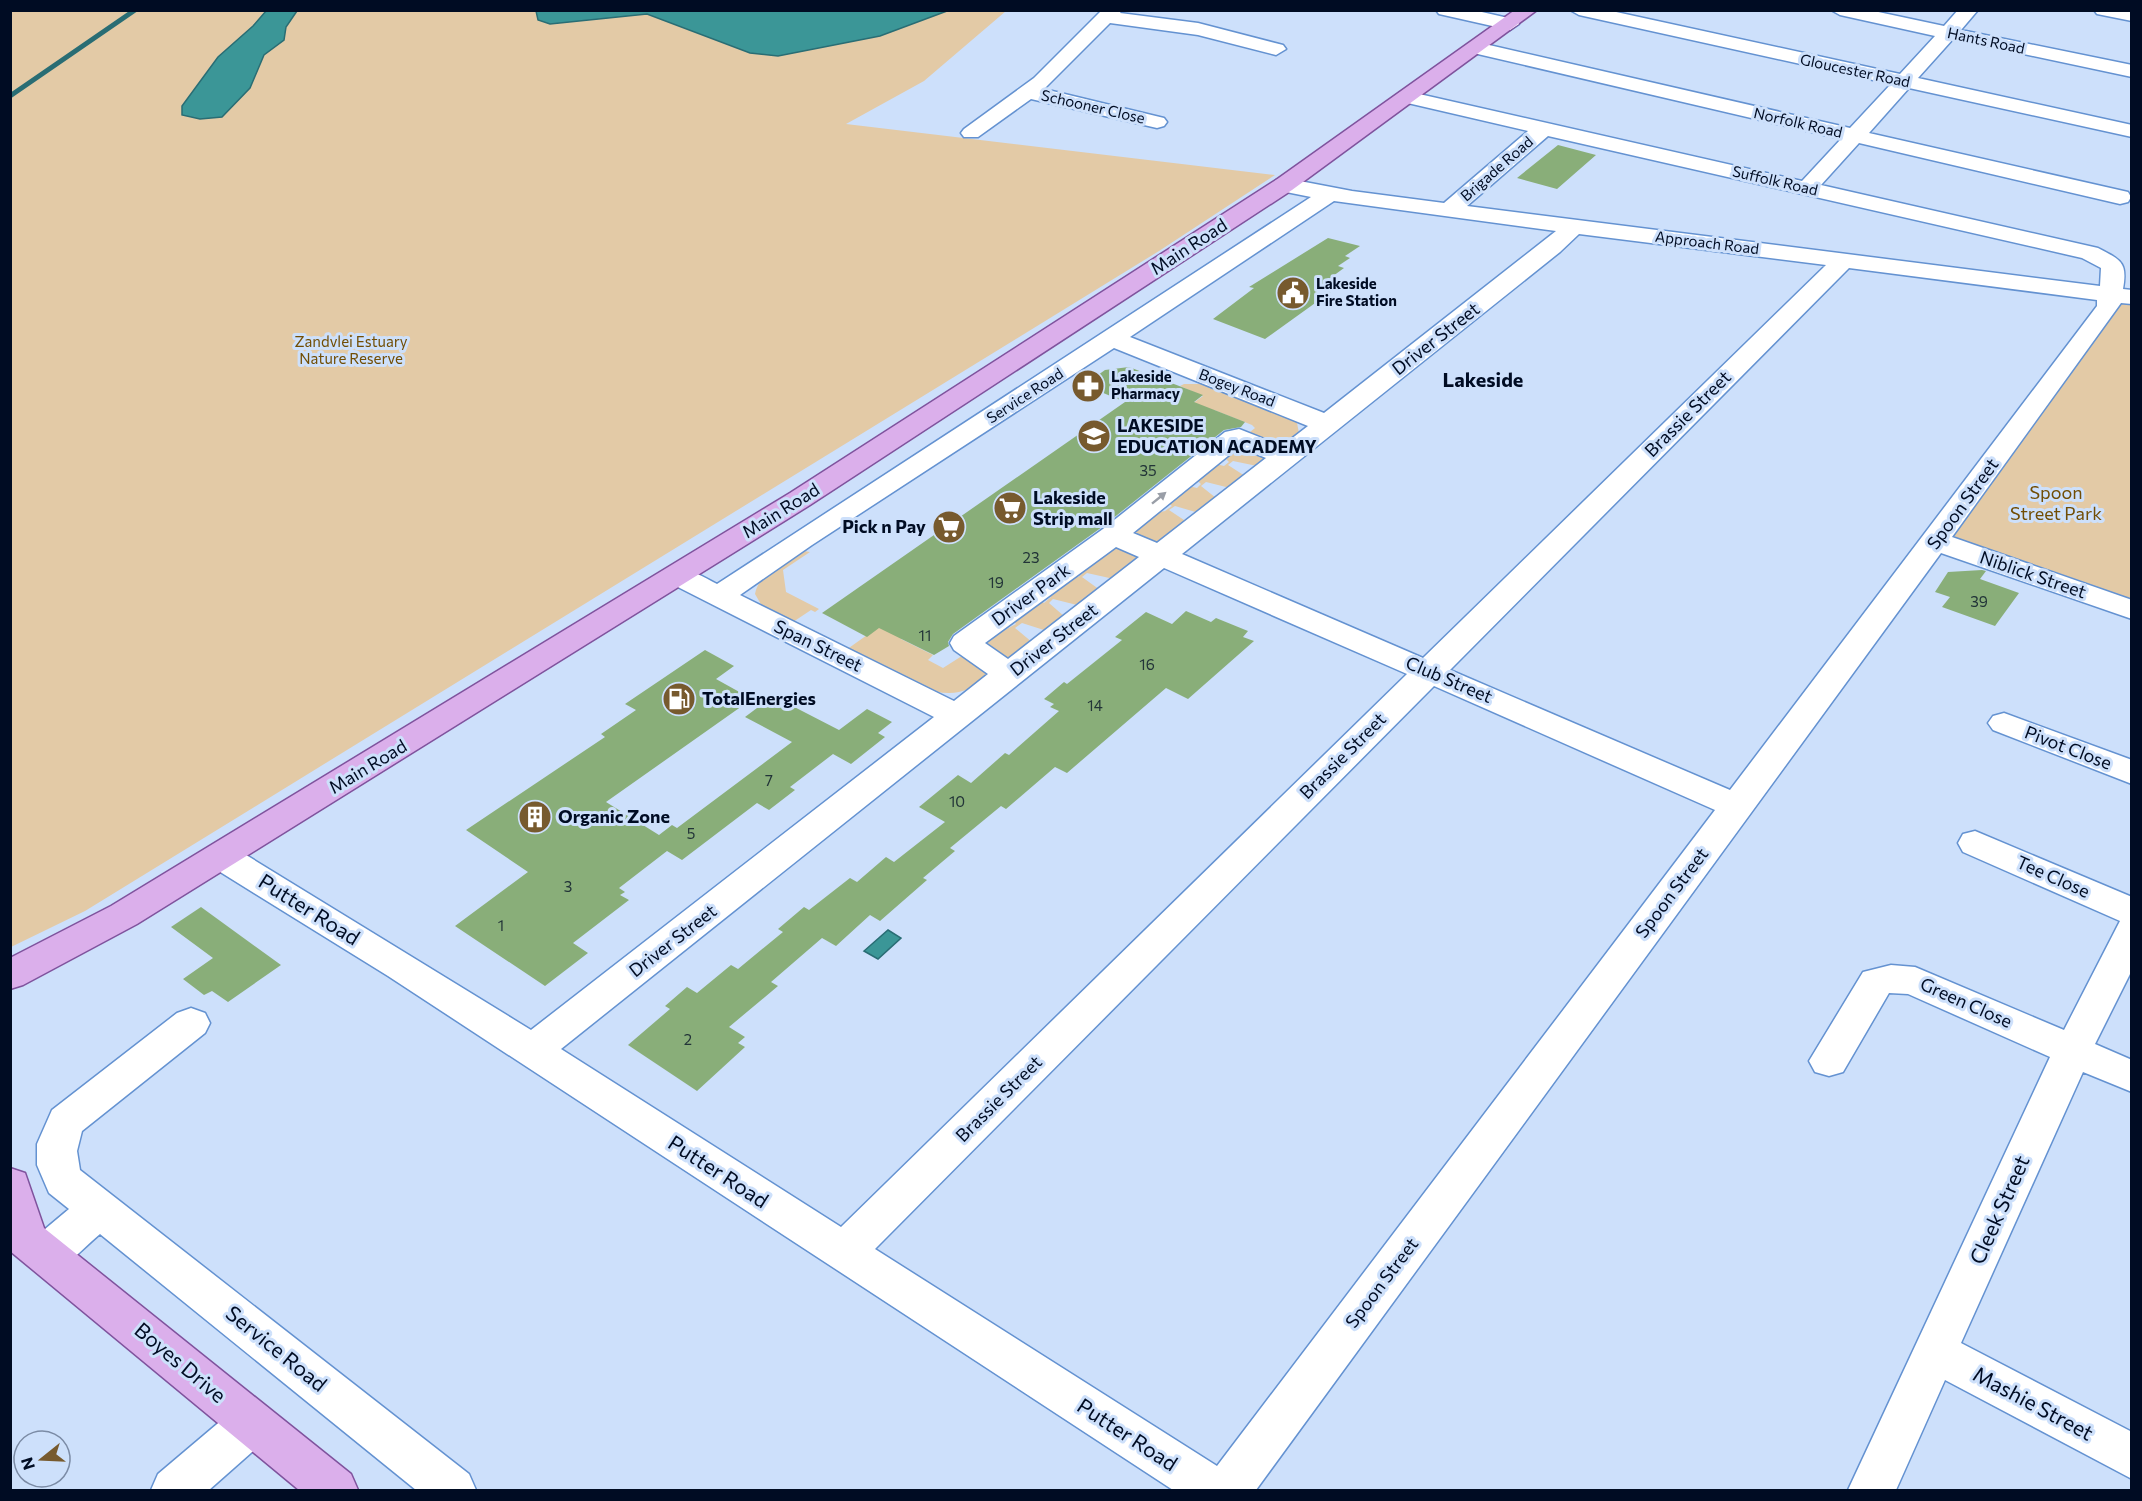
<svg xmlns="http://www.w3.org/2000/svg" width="2142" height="1501" viewBox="0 0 2142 1501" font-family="Commissioner,sans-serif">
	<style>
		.green { fill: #e3caa6 }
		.water { fill: #3b9697; stroke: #296d74; stroke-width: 1.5 }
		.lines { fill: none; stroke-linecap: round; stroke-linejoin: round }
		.stream { stroke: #296d74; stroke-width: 5 }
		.building { fill: #89ae79 }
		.minor-casing { stroke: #6492d1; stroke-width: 3 }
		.major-casing { stroke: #7f539d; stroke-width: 3 }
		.minor { fill: #fff; fill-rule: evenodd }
		.major { fill: #dbafeb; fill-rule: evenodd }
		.oneway { fill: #999ea7 }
		.labels { text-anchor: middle; stroke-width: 6; stroke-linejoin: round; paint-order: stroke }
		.far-street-label { font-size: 15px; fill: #000c23; stroke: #cde0fb }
		.far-poi-label { font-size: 15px; font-weight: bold; fill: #000c23; stroke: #cde0fb; text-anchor: start }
		.far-park-label { font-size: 15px; fill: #714d04; stroke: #cde0fb }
		.number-label { font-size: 15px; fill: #223438 }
		.street-label { font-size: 18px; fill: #000c23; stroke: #cde0fb }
		.poi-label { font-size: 18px; font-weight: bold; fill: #000c23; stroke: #cde0fb; text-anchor: start }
		.park-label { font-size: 18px; fill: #714d04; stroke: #cde0fb }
		.far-district-label { font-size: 20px; font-weight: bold; fill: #000c23; stroke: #cde0fb }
		.near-street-label { font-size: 21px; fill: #000c23; stroke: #cde0fb }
	</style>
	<rect width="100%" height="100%" fill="#cde0fb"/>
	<path class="green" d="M10,11H1006L924,81L846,124L1275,175L1159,251L85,911L11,947Z
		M2131,297V610L1935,541L2108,307Z
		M1184,384H1204L1283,413L1297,423L1299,433L1281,448L1251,435L1250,432L1255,428L1252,425L1214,410L901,639L933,655L928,660L943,668L965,654L996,671C985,679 973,689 959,692C925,699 877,666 846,650L1203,396L1180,386Z
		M1243,446L1273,455L1257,466L1233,461L1228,465L1245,476L1230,488L1206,482L1201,486L1216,498L1199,513L1175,506L1169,510L1187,522L1159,543L1131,536L1143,516L1165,511L1172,506L1167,502L1184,485L1197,488L1201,484L1193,477L1216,464L1224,466L1229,462L1226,459Z
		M1122,545L1139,559L1114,579L1087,573L1082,577L1100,590L1081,606L1053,599L1049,603L1065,617L1047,631L1022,623L1015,628L1033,643L1012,659L987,650L983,646L986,640L1016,624L1011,618L1041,601L1044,603L1051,597L1046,593L1073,576L1078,577L1084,572L1078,567L1101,548Z
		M804,551L810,552L783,570L786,592L819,609L815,612L811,610L793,622L762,606L755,594C758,573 787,562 804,551Z"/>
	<path class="water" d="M266,11H297L286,27L284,40L264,55L250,88L222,117L200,119L182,115V106L218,57L253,26Z
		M536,11V10L947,11L880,36L778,56L750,53L647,14L550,24L538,20Z
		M888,930L901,938L878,959L864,951Z"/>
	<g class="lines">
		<path class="stream" d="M10,96L135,10"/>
	</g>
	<path class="building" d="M1558,145L1596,155L1557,189L1517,178Z
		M1328,238L1360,246L1345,256L1350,258L1338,266L1344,268L1329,279L1343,283L1265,339L1213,319L1254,288L1249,287Z
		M1129,367L1203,395L1194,402L1245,422L1241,427L1224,430L1102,527L953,634L948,642L949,646L934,655L879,628L867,637L822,613L1125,402L1084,385L1105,370Z
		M1982,570L1986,571L1980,579L2019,593L1995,626L1942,607L1950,597L1935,592L1948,572Z
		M1186,611L1211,622L1216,618L1248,631L1243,637L1254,641L1188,699L1166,688L1067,773L1055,767L1006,809L1001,806L950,848L955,851L923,878L927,880L880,921L870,915L836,946L822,938L771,982L778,986L729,1027L745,1037L738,1043L745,1047L697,1091L628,1045L670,1009L665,1006L687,987L697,993L731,965L738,969L783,932L778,929L804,907L809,910L850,878L857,882L886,857L894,862L945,822L919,807L958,775L971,783L1005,753L1009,755L1059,711L1050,707L1054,704L1044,699L1064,682L1067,684L1122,640L1115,637L1146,612L1172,624Z
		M705,650L734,666L716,679L752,699L606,802L659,835L672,825L677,828L792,742L745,717L773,696L839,730L867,709L892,722L878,733L885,737L851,764L833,754L790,787L795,790L769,810L757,803L682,860L667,851L619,888L625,892L620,895L629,900L573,943L588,953L545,986L455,926L528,872L466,830L605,737L601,734L636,710L625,704Z
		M201,907L281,965L228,1002L212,991L204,995L183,979L213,958L171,927Z"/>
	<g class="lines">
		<g class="minor-casing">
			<path id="minor" d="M1102,10H1122L1120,13L1198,23L1283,45L1286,49L1276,55L1198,35L1110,23L1044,89L1164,118L1167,122L1164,126L1157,128L1031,99L978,137H964L961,133L964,129L1034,78Z
				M1436,10H1473L1517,20L1519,24L1510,30L1439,14Z
				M1570,10H1607L1900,74L1935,36L1840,15L1831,10H1869L1944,26L1958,10H1978L1961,30L2132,65V77L1953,39L1918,78L2132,125V137L1909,88L1869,133L2128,192L2131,197L2128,202L2120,204L1859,143L1821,185L2098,248C2120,260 2128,261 2123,289L2132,290V304L2121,303L1952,537L2132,600V619L1941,553L1256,1490H1173L388,976L209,865L203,856L209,847L221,844L233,847L531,1030L934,717L668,582L663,576L668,570C686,565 701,576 717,584L1311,197L1276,190L1273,185L1276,180L1284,178L1352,191L1444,203L1528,131L1399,101L1396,97L1399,93L1406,91L1802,181L1841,139L1469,52L1466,48L1469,44L1476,42L1850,128L1891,84L1579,15ZM1548,136L2082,258L2101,268L2100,286L1467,206ZM1334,201L1556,231L1324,413L1130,337ZM1579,234L1826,265L1423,658L1182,554L1560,252ZM1849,268L2097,300V306L1730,790L1450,670ZM1114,348L1308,426L1282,446L1239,429L1225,432L1103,529L954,636L950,643L954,650L988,674L954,701L740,595L812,545ZM1239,447L1266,458L1157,543L1133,533ZM1116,547L1139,557L1008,659L985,643ZM1164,568L1407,674L841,1227L561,1049ZM1434,686L1715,810L1217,1466L875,1249Z
				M2094,10H2132V21L2097,14Z
				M2004,713L2132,760V784L1993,730L1988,723L1993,716Z
				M1975,831L2132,897V970L2095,1044L2132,1060V1092L2083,1072L1961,1343L2132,1432V1479L1945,1380L1896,1490H1848L2050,1057L1908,994L1889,993L1843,1072L1829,1076L1815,1072L1809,1061L1863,972L1891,965L1915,967L2064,1030L2120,921L1963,852L1958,843L1963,834Z
				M191,1008L205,1013L210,1023L205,1033L82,1131L77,1151L80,1170L469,1474L476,1490H416L100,1234C77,1253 62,1277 32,1266L26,1253L32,1240L69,1209L49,1193L37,1165V1144L52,1110L177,1013Z
				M252,1402L268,1408L275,1423L268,1438L209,1490H151L158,1474L236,1408Z"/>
		</g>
		<g class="major-casing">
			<path id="major" d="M1515,10H1537L1292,190L810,505L137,924L23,985L10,989V958L111,906L790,493L1276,180Z
				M10,1168L25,1173L44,1228L351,1474L358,1490H299L10,1251Z"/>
		</g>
		<use href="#minor" class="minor"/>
		<use href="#major" class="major"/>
	</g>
	<defs><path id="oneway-solid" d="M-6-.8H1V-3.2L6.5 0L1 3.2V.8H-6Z" transform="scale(1.5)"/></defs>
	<use class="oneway" href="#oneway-solid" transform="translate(1159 498) rotate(-39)"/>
	<defs>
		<g id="civic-disc" transform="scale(1.725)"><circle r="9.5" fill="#775a2e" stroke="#cde0fb"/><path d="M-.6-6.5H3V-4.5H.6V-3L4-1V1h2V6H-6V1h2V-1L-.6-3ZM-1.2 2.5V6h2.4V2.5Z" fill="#fff"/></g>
		<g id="pharmacy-disc" transform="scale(1.725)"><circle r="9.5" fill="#775a2e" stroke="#cde0fb"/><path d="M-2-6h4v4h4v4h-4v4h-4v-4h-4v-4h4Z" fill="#fff"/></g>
		<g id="school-disc" transform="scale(1.725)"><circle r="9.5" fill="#775a2e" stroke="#cde0fb"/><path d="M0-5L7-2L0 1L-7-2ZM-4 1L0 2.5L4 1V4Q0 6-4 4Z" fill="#fff"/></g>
		<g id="supermarket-disc" transform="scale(1.725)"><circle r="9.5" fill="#775a2e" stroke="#cde0fb"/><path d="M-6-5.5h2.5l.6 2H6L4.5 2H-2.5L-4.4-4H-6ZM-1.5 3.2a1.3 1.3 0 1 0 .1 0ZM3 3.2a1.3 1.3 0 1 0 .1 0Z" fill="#fff"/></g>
		<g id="fuel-disc" transform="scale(1.725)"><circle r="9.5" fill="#775a2e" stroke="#cde0fb"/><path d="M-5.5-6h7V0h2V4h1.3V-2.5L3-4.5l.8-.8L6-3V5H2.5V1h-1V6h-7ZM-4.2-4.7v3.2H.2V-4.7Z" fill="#fff"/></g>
		<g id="building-disc" transform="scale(1.725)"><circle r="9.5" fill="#775a2e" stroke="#cde0fb"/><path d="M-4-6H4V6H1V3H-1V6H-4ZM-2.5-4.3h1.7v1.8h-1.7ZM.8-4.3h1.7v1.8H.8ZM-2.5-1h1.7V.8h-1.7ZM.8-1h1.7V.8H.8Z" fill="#fff"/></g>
	</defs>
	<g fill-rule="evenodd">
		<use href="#civic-disc" x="1293" y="293"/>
		<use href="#pharmacy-disc" x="1088" y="386"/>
		<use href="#school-disc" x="1094" y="436"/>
		<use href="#supermarket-disc" x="1010" y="508"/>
		<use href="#supermarket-disc" x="949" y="527"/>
		<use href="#fuel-disc" x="679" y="699"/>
		<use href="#building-disc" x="535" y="817"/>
	</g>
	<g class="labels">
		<g class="far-street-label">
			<text transform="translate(1986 41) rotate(12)" y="5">Hants Road</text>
			<text transform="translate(1855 71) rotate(12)" y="5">Gloucester Road</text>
			<text transform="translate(1093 107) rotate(13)" y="5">Schooner Close</text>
			<text transform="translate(1798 123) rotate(13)" y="5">Norfolk Road</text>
			<text transform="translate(1497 169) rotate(-41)" y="5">Brigade Road</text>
			<text transform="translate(1775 181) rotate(13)" y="5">Suffolk Road</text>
			<text transform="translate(1707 243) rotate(7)" y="5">Approach Road</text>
			<text transform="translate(1237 388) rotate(21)" y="5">Bogey Road</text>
			<text transform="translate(1025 396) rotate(-33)" y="5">Service Road</text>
		</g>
		<g class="far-poi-label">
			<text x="1316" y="289">Lakeside<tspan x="1316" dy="17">Fire Station</tspan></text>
			<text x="1111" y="382">Lakeside<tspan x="1111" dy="17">Pharmacy</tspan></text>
		</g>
		<g class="far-park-label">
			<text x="351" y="347">Zandvlei Estuary<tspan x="351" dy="17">Nature Reserve</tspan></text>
		</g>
		<g class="number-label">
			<text x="1148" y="476">35</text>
			<text x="1031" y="563">23</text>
			<text x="996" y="588">19</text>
			<text x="1979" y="607">39</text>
			<text x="925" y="641">11</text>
			<text x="1147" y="670">16</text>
			<text x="1095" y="711">14</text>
			<text x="769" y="786">7</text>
			<text x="957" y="807">10</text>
			<text x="691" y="839">5</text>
			<text x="568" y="892">3</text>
			<text x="501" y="931">1</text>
			<text x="688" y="1045">2</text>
		</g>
		<g class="street-label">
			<text transform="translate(1189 247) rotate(-33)" y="6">Main Road</text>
			<text transform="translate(1436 339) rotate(-38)" y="6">Driver Street</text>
			<text transform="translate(1688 414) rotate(-45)" y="6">Brassie Street</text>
			<text transform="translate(1963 504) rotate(-54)" y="6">Spoon Street</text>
			<text transform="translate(781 511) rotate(-32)" y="6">Main Road</text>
			<text transform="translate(2033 575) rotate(19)" y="6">Niblick Street</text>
			<text transform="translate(1031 595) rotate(-36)" y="6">Driver Park</text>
			<text transform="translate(1054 640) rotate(-38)" y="6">Driver Street</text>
			<text transform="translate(818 646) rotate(26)" y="6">Span Street</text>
			<text transform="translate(1449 680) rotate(23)" y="6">Club Street</text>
			<text transform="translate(2068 748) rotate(21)" y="6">Pivot Close</text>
			<text transform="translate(1343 756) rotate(-45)" y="6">Brassie Street</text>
			<text transform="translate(368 767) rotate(-31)" y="6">Main Road</text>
			<text transform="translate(2053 877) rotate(24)" y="6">Tee Close</text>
			<text transform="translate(1672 893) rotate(-53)" y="6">Spoon Street</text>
			<text transform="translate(673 941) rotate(-38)" y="6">Driver Street</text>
			<text transform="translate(1966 1003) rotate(24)" y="6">Green Close</text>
			<text transform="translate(999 1099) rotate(-45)" y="6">Brassie Street</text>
			<text transform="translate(1382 1283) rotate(-53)" y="6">Spoon Street</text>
		</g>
		<g class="poi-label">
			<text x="1117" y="432">LAKESIDE<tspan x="1117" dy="21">EDUCATION ACADEMY</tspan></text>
			<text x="1033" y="504">Lakeside<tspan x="1033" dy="21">Strip mall</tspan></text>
			<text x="926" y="533" text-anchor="end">Pick n Pay</text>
			<text x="702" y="705">TotalEnergies</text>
			<text x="558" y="823">Organic Zone</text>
		</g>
		<g class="park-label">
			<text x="2056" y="499">Spoon<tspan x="2056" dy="21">Street Park</tspan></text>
		</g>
		<g class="far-district-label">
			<text x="1483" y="387">Lakeside</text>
		</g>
		<g class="near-street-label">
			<text transform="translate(309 910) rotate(32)" y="7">Putter Road</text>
			<text transform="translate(718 1172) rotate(33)" y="7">Putter Road</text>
			<text transform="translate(2000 1210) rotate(-66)" y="7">Cleek Street</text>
			<text transform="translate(276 1349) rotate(39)" y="7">Service Road</text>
			<text transform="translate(180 1363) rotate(40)" y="7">Boyes Drive</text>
			<text transform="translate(2033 1404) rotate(28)" y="7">Mashie Street</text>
			<text transform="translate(1127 1435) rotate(33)" y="7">Putter Road</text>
		</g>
	</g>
	<rect width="2142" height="1501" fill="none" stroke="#000c23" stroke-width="24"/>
	<g transform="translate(42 1459) rotate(252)"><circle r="28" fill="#cde0fb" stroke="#7b8ba5" stroke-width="1.5"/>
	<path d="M0-4.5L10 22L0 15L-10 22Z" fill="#775a2e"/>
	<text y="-9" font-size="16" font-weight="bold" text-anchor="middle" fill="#000c23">N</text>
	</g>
</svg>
